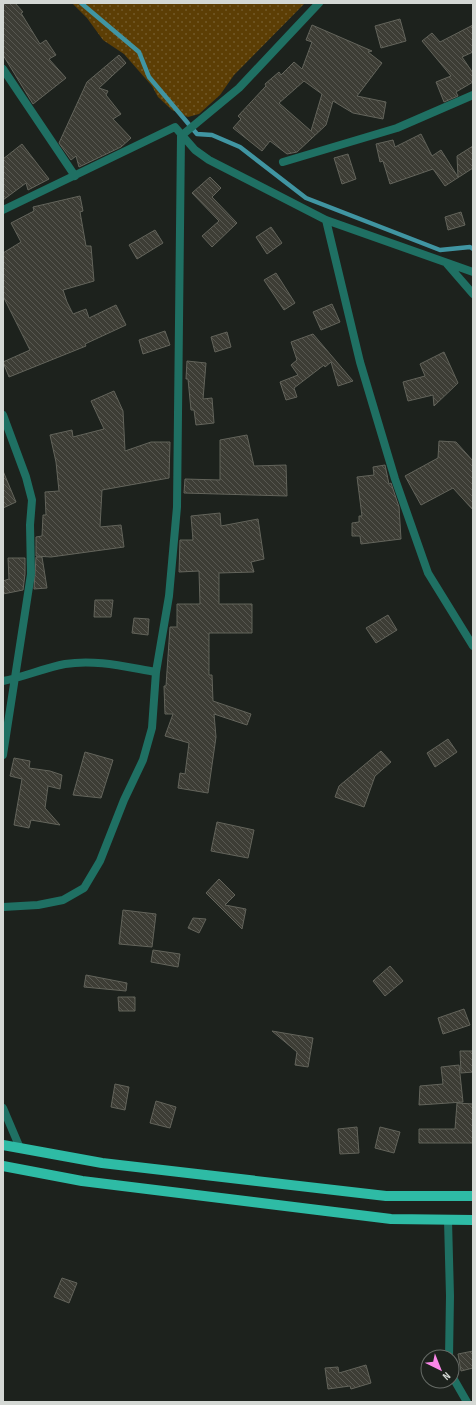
<svg xmlns="http://www.w3.org/2000/svg" width="476" height="1405" viewBox="0 0 476 1405" font-family="'Sofia Sans Condensed',sans-serif">
	<style>
		.grass { fill: url(#grass-dots) }
		.lines { fill: none; stroke-linecap: round; stroke-linejoin: round }
		.stream { stroke: #4095a2; stroke-width: 4.5 }
		.building { fill: url(#building-back-hatch); stroke: #63645b; fill-rule: evenodd }
		.minor { stroke: #1f7063; stroke-width: 8 }
		.primary { stroke: #2ebba5; stroke-width: 10 }
	</style>
	<defs>
		<pattern id="grass-dots" width="8" height="8" patternUnits="userSpaceOnUse"><rect width="8" height="8" fill="#5c3e05"/><path d="M2 2h.1M6 6h.1" fill="none" stroke="#725929" stroke-width="1.8" stroke-linecap="round"/></pattern>
		<pattern id="building-back-hatch" width="6" height="6" patternUnits="userSpaceOnUse"><rect width="6" height="6" fill="#3d3d35"/><path d="M-1 5l2 2M0 0l6 6M5-1l2 2" fill="none" stroke="#585851"/></pattern>
	</defs>
	<rect width="100%" height="100%" fill="#1d221d"/>
	<path class="grass" d="M72,3H305L234,75L220,95L199,114L188,117L172,110L158,97L152,86L124,54L103,40L87,18Z"/>
	<g class="lines">
		<path class="stream" d="M81,3L139,52L149,77L197,134L212,135L240,147L306,198L440,250L470,247L473,249"/>
	</g>
	<path class="building" d="M3,3H15L23,12L21,13L40,44L46,40L56,55L49,59L66,78L33,104L3,55Z
		M400,19L406,41L381,48L375,26Z
		M312,25L372,51L368,52L382,63L357,96L386,102L383,119L353,113L333,101L326,125L297,152L287,154L270,141L262,151L233,128L241,119L238,116L266,86L265,84L279,72L281,75L294,62L302,69L312,42L306,40ZM304,81L322,94L311,131L279,103Z
		M473,25V52L462,57L473,73V82L456,92L458,96L444,102L436,82L451,76L422,41L432,33L440,42Z
		M119,55L126,63L99,88L108,91L106,95L121,114L113,119L131,138L121,147L79,167L76,156L71,160L59,143L87,82Z
		M421,134L432,156L441,150L458,177L457,156L473,146V168L445,186L433,169L390,184L383,161L380,162L376,144L393,140L395,147Z
		M22,144L49,179L28,190L26,183L3,200V159Z
		M348,154L356,179L342,184L334,158Z
		M210,177L221,188L212,197L237,223L212,247L202,236L219,221L192,193Z
		M80,196L83,211L80,212L86,246H91L94,281L63,290L67,302L73,314L86,309L89,318L116,305L126,325L85,344L86,346L9,377L3,362L30,350L3,296V253L21,242L11,223L34,211L33,207Z
		M461,212L465,225L448,230L445,217Z
		M271,227L282,243L267,254L256,237Z
		M155,230L163,243L137,259L129,245Z
		M276,273L295,303L284,310L264,280Z
		M332,304L340,322L321,330L313,312Z
		M165,331L170,345L143,354L139,340Z
		M227,332L231,347L215,352L211,337Z
		M313,334L353,381L338,386L331,362L325,367L324,365L294,388L297,397L286,400L280,382L298,375L291,365L297,360L291,342Z
		M444,352L458,383L434,406L433,395L408,401L403,382L425,376L420,364Z
		M187,361L206,363L203,399L212,398L214,423L196,425L194,410H191L188,379H186Z
		M114,391L123,411L125,451L151,442H170L169,478L102,490L100,527L121,525L124,547L51,557L36,556V537L42,536L43,515H46L45,492L59,491L56,462L50,435L72,430L73,437L104,429L91,401Z
		M247,435L254,466L286,465L287,496L184,493L185,479L220,480V440Z
		M439,441L456,442L473,461V510L453,488L421,505L405,476L438,458Z
		M385,465L389,484L391,483L399,507L401,539L361,544L360,536H352V523L359,522V516H362L357,477L374,475L373,467Z
		M3,471L16,502L3,508Z
		M220,513L221,526L258,519L264,559L251,562L254,572L219,573V604H252V633H209V675H212L213,701L251,714L247,725L214,714L216,737L208,793L178,788L180,773L185,774L189,743L165,736L173,714H165L164,686H166L170,627H177V604H200L199,571L179,572L180,540H193L191,516Z
		M36,557H42L47,588L34,589Z
		M8,558H25V574L23,590L3,594V581L9,579Z
		M95,600H113L111,617H94Z
		M388,615L397,630L376,643L366,628Z
		M134,618L149,619L148,635L132,633Z
		M448,739L457,752L435,767L427,753Z
		M381,751L391,762L375,776L364,807L335,797L339,786Z
		M85,752L113,760L101,798L73,795Z
		M14,758L30,761L29,768L50,771L62,775L60,789L48,786L45,808L60,825L31,820L29,828L14,825L22,779L10,776Z
		M217,822L254,830L248,858L211,851Z
		M219,879L235,895L225,905L246,909L242,929L206,893Z
		M123,910L156,914L152,947L119,944Z
		M193,918L206,919L199,933L188,928Z
		M153,950L180,954L178,967L151,962Z
		M390,966L403,981L385,996L373,981Z
		M86,975L127,983L126,991L84,987Z
		M118,997H135V1011H119Z
		M464,1009L470,1025L443,1034L438,1018Z
		M272,1031L313,1038L308,1067L295,1065L297,1052Z
		M460,1051H473V1072L461,1073Z
		M459,1065L463,1102L419,1105L420,1086L443,1084L441,1067Z
		M115,1084L129,1087L125,1110L111,1107Z
		M156,1101L176,1107L170,1128L150,1123Z
		M457,1103L473,1104V1143H419V1129H455Z
		M357,1127L359,1153L340,1154L338,1129Z
		M380,1127L400,1132L394,1153L375,1148Z
		M62,1278L77,1283L69,1303L54,1297Z
		M473,1351V1368L461,1371L458,1354Z
		M366,1365L371,1383L351,1389L350,1386L328,1389L325,1368L338,1367L339,1373Z"/>
	<g class="lines">
		<path class="minor" d="M3,69L75,176
			M283,162L397,128L473,95
			M3,210L175,127L195,150L209,160L326,220L473,272
			M326,220L360,362L395,479L428,573L473,646
			M447,264L473,294
			M3,415L26,477L32,500L30,525L31,574L3,755
			M3,681C24,677 44,668 65,664C96,659 126,667 156,672
			M3,907L38,905L63,900L84,888L100,861L124,800L143,760L152,728L156,672L169,596L177,507L181,136L239,88L319,3
			M3,1108L20,1148
			M448,1220L450,1296L449,1357
			M452,1376L467,1402"/>
		<path class="primary" d="M3,1145L102,1163L386,1196H473
			M3,1166L82,1181L391,1219L473,1220"/>
	</g>
	<rect width="476" height="1405" fill="none" stroke="#d4d8d4" stroke-width="8"/>
	<g transform="translate(440 1369) rotate(137)"><circle r="19" fill="#1d221d" stroke="#666b66"/>
	<path d="M0-3L7 15L0 10L-7 15Z" fill="#fa87e8"/>
	<text y="-6" font-size="11" font-weight="bold" text-anchor="middle" fill="#d4d8d4">N</text>
	</g>
</svg>
